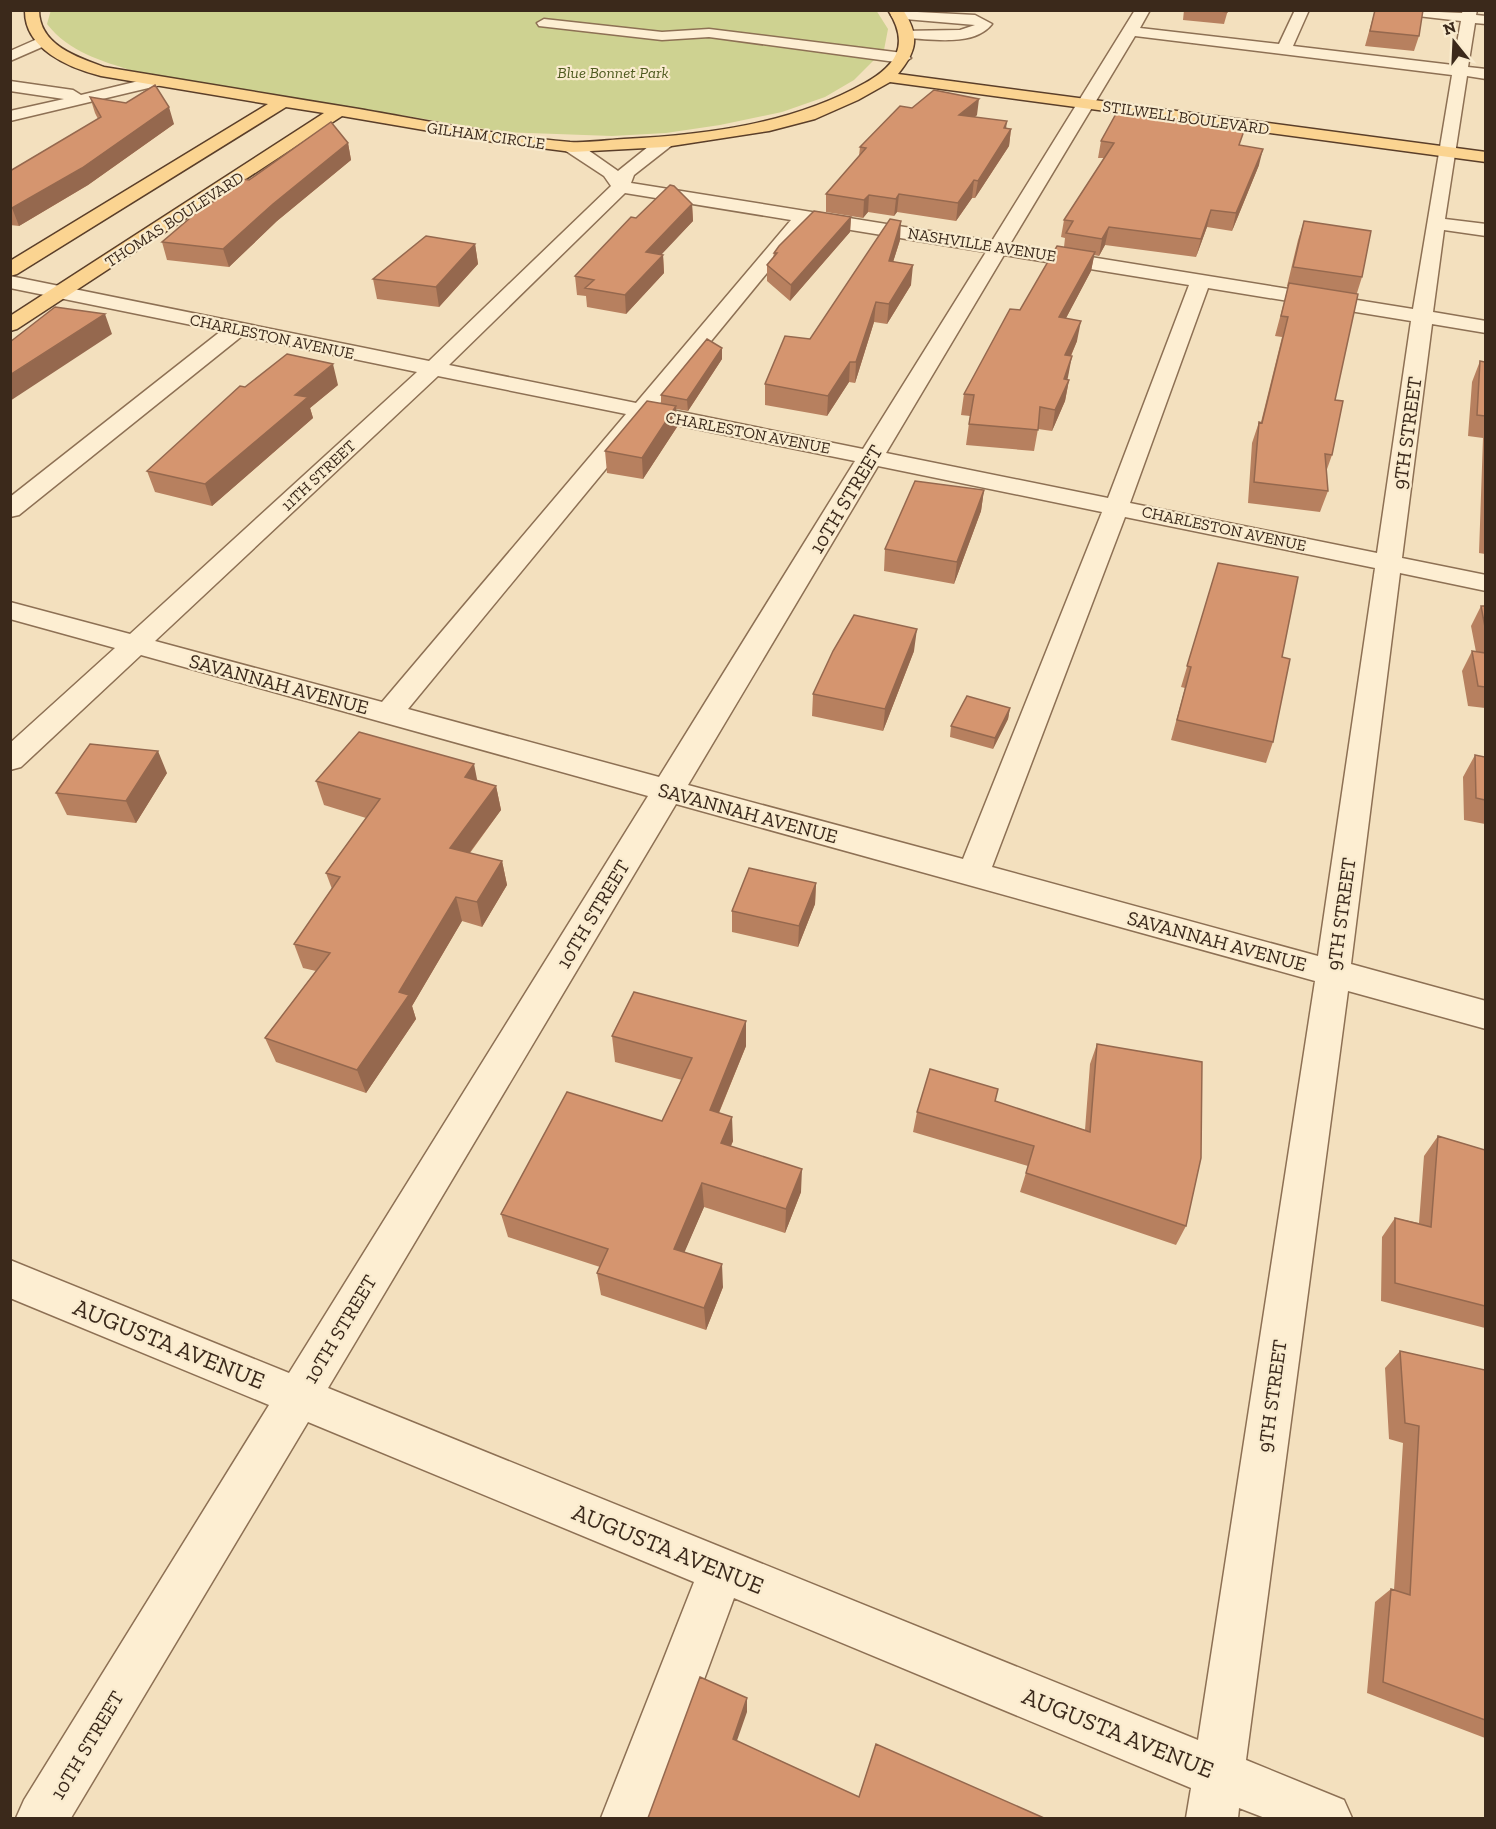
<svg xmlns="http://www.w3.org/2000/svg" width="1496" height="1829" viewBox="0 0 1496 1829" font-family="'Zilla Slab',serif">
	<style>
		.green { fill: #ced291 }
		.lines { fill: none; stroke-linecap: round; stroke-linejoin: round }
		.minor-casing { stroke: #8d7054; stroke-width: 3 }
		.major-casing { stroke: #5a3e29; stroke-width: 3 }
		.minor { fill: #fdeed2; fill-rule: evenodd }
		.major { fill: #fbd491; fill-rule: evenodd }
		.wall { fill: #b7805f }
		.shaded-wall { fill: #95684e }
		.building { fill: #d5956f; stroke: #95684e; stroke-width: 1.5 }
		.labels { text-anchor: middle; stroke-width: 4.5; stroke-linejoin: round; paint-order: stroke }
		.far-park-label { font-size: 16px; font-style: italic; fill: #4e5a1f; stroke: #f9ebce }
		.far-street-label { font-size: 16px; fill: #3b291b; stroke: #f9ebce }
		.street-label { font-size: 20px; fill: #3b291b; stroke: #f9ebce }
		.near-street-label { font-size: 24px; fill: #3b291b; stroke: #f9ebce }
	</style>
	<rect width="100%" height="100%" fill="#f3e0be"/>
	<path class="green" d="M51,10H876L888,29L884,50L854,80L825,97L782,112L720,125L666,133L612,136L503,132L134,71C101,61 69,52 47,24Z"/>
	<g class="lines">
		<g class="minor-casing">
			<path id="minor" d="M1135,10H1150L1140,28L1279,44L1295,10H1309L1293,46L1453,65L1461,21L1400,14L1393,10L1462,13L1463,10H1477L1476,15L1486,16V24L1475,23L1468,67L1486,69V79L1467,76L1445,219L1486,224V236L1444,230L1433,312L1486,321V333L1432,324L1402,558L1486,575V591L1400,573L1351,964L1486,1001V1029L1348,991L1246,1760L1344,1800L1352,1818H1265L1239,1808L1238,1818H1186L1191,1788L734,1598L653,1818H601L694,1582L308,1422L71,1818H16L24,1800L269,1405L10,1298V1260L289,1373L648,796L141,655L21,767L10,770V743L115,648L10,619V602L130,634L417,372L242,336L19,515L10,517V497L221,331L10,288V276L429,361L611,186L604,176L566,151L563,147L566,143H578L618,171L659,138H671L674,142L671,146L634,175L631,183L992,241ZM1135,36L1452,75L1413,309L1010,244ZM625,193L791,220L636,403L449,365ZM808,223L986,252L863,449L657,407ZM1004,255L1189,285L1108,498L886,453ZM1208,288L1411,321L1377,553L1130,503ZM438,376L626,414L382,702L155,641ZM647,419L855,461L659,777L408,709ZM878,466L1102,512L963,859L688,785ZM1125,517L1375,568L1318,956L992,867ZM676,804L1315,981L1198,1740L328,1388Z
				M898,11L975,15L992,24C974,47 932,39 906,38L901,37L899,34L901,31L960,30L975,25L893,18L891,15Z
				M544,19L662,32L709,29L903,53L911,58L903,63L709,37L662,40L539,26L537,23Z
				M44,36L52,41L49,44L10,61V51Z
				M155,77L163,82L161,85L10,121V111L64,99L10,91V81L73,90L81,95Z"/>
		</g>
		<g class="major-casing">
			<path id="major" d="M25,10H39C39,45 77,57 104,67C189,81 274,95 359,109C429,121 499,136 570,142C588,143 607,140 624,139C706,135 792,124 865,83C897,65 910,44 888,10H903C920,36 917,51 898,74L1486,152V162L890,82L858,100L815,119L769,131L665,147L572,152L494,142L342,116L17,329L10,331V316L324,113L286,107L17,274L10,276V261L268,104L101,76C69,68 24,49 25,10Z"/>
		</g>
		<use href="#minor" class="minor"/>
		<use href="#major" class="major"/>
	</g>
	<path class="wall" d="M1184,10H1228L1224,24L1183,20Z
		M1375,10L1419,36L1414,51L1365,46Z
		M90,97L174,124L88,185L19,226L10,225V171L98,119L95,113Z
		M977,115L975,117L1007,128L1011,129L1009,146L975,198H972L956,221L897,212L894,216L868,212L863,218L826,212V194L859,156L860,147Z
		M1101,141L1241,146L1259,165L1232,231L1207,227L1196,257L1105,245L1099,256L1094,255L1091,271L1066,318L1077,341L1071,356L1067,380H1069L1065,401L1052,431L1038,429L1034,451L966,445L970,416L961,415L964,394L1064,247L1065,238L1061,237L1064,220L1104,158H1098Z
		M348,143L351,160L277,221L229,267L167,260L162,242L249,180Z
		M692,204L693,221L661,254L663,255L664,273L626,314L587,307L586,296L577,295L575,276L636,218Z
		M851,217L850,232L790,301L767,281V265L773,258L774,253Z
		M1304,221L1362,277L1357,293L1335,400L1332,455L1326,472L1328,491L1320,512L1248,503L1252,443L1259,422H1261L1282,337L1275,336L1288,287L1287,286L1298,240Z
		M900,240L893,262L911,285L887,324L874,322L855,383L849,382L827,416L765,405V384L810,339Z
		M475,244L478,264L439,307L377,299L373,279Z
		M722,348V359L688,411L676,409L677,427L643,479L607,473L605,451L661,403V395Z
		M1480,361L1485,362V554L1479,553L1483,438L1468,436L1472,382Z
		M338,385L310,408L313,418L212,506L155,492L147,471L245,387Z
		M984,490L981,511L954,584L884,571L885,549Z
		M1218,563L1282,657L1273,742L1266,763L1171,740L1185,688L1181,687Z
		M1481,606H1485V708L1468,706L1462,671L1472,651L1476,652L1471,626Z
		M914,651L883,731L812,716L813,694Z
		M1010,708L1008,719L993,749L950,737L951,726Z
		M1475,755L1485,757V824L1464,820L1463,777Z
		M167,773L136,823L67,815L56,793Z
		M477,780L496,786L501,810L470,853L502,861L507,885L482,927L462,921L412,1006L416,1019L366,1093L276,1062L265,1038L316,971L303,968L294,944L332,889L326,873L366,818L324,805L316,781Z
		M816,883L815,904L798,947L732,932V911Z
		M746,1021V1046L719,1113L733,1141L731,1146L801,1192L785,1233L704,1207L684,1252L723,1287L706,1330L601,1295L597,1273L600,1267L508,1237L501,1214L662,1121L682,1080L615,1062L612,1036Z
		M1097,1044L1186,1226L1176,1245L1020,1192L1028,1166L913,1132L917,1112L995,1101L1085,1130L1090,1064Z
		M1438,1136L1485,1150V1328L1381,1301L1382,1237L1395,1218L1419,1223L1424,1156Z
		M1400,1351L1485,1370V1738L1367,1693L1375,1602L1391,1589L1394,1590L1403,1443L1389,1439L1385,1368Z"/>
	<path class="shaded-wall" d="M979,99L977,115L957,132L959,115Z
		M169,107L174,124L88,185L19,226L12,208Z
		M1007,121L1005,137L1011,129L1009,146L975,198L978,181Z
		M348,143L351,160L277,221L229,267L223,249L273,204Z
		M1263,149L1259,165L1232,231L1236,213Z
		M974,180L972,198L956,221L958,203Z
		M899,194L897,212L894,216L896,199Z
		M869,195L868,212L863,218L864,200Z
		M692,204L693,221L647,270L646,252Z
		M1211,210L1207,227L1196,257L1201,239Z
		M851,217L850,232L790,301L791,285Z
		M901,221L900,240L887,281L889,261Z
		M1109,227L1105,245L1099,256L1102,239Z
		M475,244L478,264L439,307L436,287Z
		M1095,252L1091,271L1056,337L1059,317Z
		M663,255L664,273L626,314L625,295Z
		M913,265L911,285L887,324L889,304Z
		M876,302L874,322L855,383L856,362Z
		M105,314L112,334L10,401V375Z
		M1081,321L1077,341L1062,376L1065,355Z
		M722,348V359L688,411L687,400Z
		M1072,356L1068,377L1062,396L1069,380L1065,401L1052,431L1055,410L1064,379Z
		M850,362L849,382L827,416L828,396Z
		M333,364L338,385L310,408L313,418L212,506L205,484L295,395Z
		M676,406L677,427L643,479L642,458Z
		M984,490L981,511L954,584L957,562Z
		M917,629L914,651L883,731L885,709Z
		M1010,708L1008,719L993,749L995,738Z
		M158,751L167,773L136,823L126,801Z
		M474,764L479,789L465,777Z
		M496,786L501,810L455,872L450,848Z
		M502,861L507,885L482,927L477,902Z
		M816,883L815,904L798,947L799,926Z
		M456,897L462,921L412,1006L416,1019L366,1093L357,1070L399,992Z
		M746,1021V1046L710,1134V1110Z
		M732,1117L733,1141L721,1167V1143Z
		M802,1169L801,1192L785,1233L786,1209Z
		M702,1183L704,1207L676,1272L674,1249Z
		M722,1264L723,1287L706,1330L704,1308Z
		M747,1698V1712L733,1752V1739Z"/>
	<path class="building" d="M1212,10H1227V12Z
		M1375,10H1423L1419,36L1370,31Z
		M155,85L169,107L82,168L12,208H10V171L101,117L90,97L126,103Z
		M934,90L979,99L959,115L1007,121L1004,128L1011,129L978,181L974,180L958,203L899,194L896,199L869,195L864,200L826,194L866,148L860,147L900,106L912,108Z
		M1117,112L1245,128L1239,145L1263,149L1236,213L1211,210L1201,239L1109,227L1102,239L1066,233L1073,221L1064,220L1114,143L1101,141Z
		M331,122L348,143L273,204L223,249L162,242L210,201L213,202L241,179L249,180Z
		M670,185L674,186L692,204L646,252L663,255L625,295L585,288L594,280L575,276L631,217L636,218Z
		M814,211L851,217L791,285L767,265L777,253H774L779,246Z
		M890,219L901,221L889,261L913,265L889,304L876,302L856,362H850L828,396L765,384L785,336L810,339Z
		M1304,221L1371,231L1362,277L1293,267Z
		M426,236L475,244L436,287L373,279Z
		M1057,246L1095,252L1059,317L1081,321L1065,355L1072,356L1064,379L1069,380L1055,410L1040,407L1038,430L969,424L974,395L964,394L1010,309L1020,310Z
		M1289,283L1358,294L1335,400L1343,401L1332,455L1325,454L1328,491L1254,482L1259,422L1262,423L1288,317L1281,316Z
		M55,307L105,314L10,375V342Z
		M707,339L722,348L687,400L661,395Z
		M287,354L333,364L295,395L308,397L205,484L147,471L240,386L245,387Z
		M1480,361L1485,362V416L1477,415Z
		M647,401L676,406L642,458L605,451Z
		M915,481L984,490L957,562L885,549Z
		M1218,563L1298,577L1282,657L1290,659L1273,742L1177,720L1191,667L1187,666Z
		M1481,606H1485V627Z
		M854,615L917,629L885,709L813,694L833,651Z
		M1472,651L1485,653V687L1478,686Z
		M967,696L1010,708L995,738L951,726Z
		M359,732L474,764L465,777L496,786L450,848L502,861L477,902L456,897L399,992L409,995L357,1070L265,1038L330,953L294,944L340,877L326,873L380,799L316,781Z
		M90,744L158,751L126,801L56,793Z
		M1475,755L1485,757V800L1476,798Z
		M749,868L816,883L799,926L732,911Z
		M634,992L746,1021L710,1110L732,1117L721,1143L802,1169L786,1209L702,1183L674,1249L722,1264L704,1308L597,1273L608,1249L501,1214L567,1092L662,1121L692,1058L612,1036Z
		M1097,1044L1202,1062L1201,1158L1186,1226L1026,1173L1034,1146L917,1112L930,1069L998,1089L995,1101L1090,1132Z
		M1438,1136L1485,1150V1306L1395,1283V1218L1431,1227Z
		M1400,1351L1485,1370V1720L1383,1682L1391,1589L1410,1595L1419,1426L1405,1423Z
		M700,1677L747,1698L733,1739L859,1797L876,1744L1044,1818H648Z"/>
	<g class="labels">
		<g class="far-park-label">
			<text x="613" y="78">Blue Bonnet Park</text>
		</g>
		<g class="far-street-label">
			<text transform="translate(1186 117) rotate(8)" y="6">STILWELL BOULEVARD</text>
			<text transform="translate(486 135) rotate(8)" y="6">GILHAM CIRCLE</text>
			<text transform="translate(174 219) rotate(-33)" y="6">THOMAS BOULEVARD</text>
			<text transform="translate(982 244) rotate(9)" y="6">NASHVILLE AVENUE</text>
			<text transform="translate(272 336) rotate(12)" y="6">CHARLESTON AVENUE</text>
			<text transform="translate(748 432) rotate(11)" y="6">CHARLESTON AVENUE</text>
			<text transform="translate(318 475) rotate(-43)" y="6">11TH STREET</text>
			<text transform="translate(1224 528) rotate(12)" y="6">CHARLESTON AVENUE</text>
		</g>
		<g class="street-label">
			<text transform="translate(1407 433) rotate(-82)" y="7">9TH STREET</text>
			<text transform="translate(846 499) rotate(-59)" y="7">10TH STREET</text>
			<text transform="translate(279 684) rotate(15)" y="7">SAVANNAH AVENUE</text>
			<text transform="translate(748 813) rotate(15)" y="7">SAVANNAH AVENUE</text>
			<text transform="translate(593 914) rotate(-59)" y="7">10TH STREET</text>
			<text transform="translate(1341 914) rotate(-82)" y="7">9TH STREET</text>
			<text transform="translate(1217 941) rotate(15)" y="7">SAVANNAH AVENUE</text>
			<text transform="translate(340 1329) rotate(-59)" y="7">10TH STREET</text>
			<text transform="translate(1272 1396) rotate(-82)" y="7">9TH STREET</text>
			<text transform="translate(87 1745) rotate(-59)" y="7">10TH STREET</text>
		</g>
		<g class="near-street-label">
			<text transform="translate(169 1344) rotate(22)" y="8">AUGUSTA AVENUE</text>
			<text transform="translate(668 1549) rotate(22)" y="8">AUGUSTA AVENUE</text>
			<text transform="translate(1118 1733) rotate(22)" y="8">AUGUSTA AVENUE</text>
		</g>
	</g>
	<rect width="1496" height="1829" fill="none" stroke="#3b291b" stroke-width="24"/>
	<g transform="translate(1454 42) rotate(342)" stroke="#f9ebce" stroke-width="4.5" paint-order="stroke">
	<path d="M0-4.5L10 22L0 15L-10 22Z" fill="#3b291b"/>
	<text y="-9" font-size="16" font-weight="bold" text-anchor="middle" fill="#3b291b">N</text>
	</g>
</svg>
